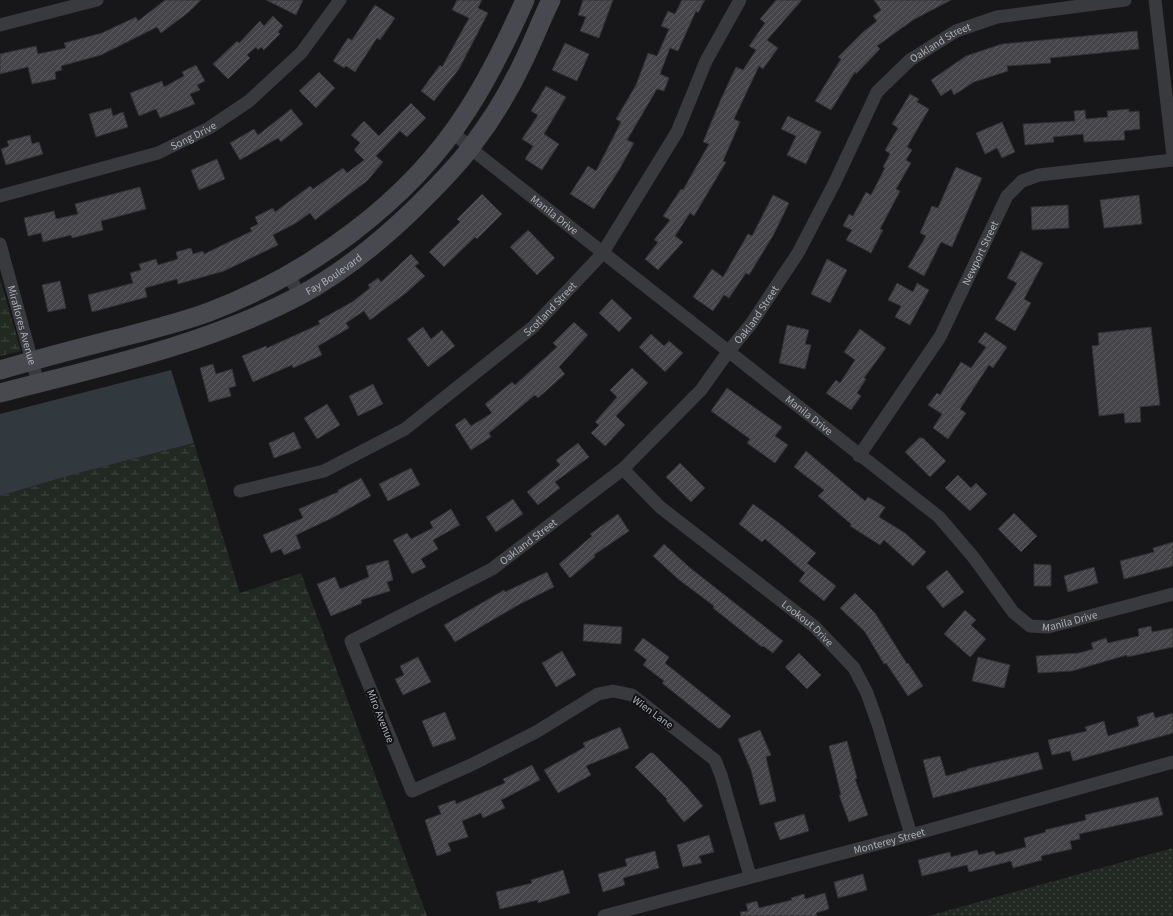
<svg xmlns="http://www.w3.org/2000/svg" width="1173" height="916" viewBox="0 0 1173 916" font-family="'Source Sans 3',sans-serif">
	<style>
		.grass { fill: url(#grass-dots) }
		.wetland { fill: url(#wetland-marsh) }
		.water { fill: #31383e }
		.building { fill: url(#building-hatch); stroke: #323235 }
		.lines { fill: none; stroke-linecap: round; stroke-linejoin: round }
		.street { stroke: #393a3e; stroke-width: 13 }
		.secondary { stroke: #47494e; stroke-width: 19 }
		.labels { text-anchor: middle; stroke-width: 4; stroke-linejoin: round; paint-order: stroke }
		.street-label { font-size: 11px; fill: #abafb8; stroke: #121214 }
	</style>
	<defs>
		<pattern id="grass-dots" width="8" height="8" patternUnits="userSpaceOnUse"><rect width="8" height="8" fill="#222923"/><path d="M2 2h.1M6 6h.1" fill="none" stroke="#3f4641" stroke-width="1.8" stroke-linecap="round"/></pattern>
		<pattern id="wetland-marsh" width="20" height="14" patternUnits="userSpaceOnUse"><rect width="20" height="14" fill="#222923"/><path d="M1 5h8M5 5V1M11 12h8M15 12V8" fill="none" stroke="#3f4641"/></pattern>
		<pattern id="building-hatch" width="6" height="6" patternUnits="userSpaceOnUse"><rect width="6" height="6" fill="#454549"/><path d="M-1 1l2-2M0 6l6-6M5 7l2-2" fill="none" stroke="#5d5d61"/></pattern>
	</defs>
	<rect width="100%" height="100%" fill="#171719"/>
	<path class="grass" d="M1173,848V916H928Z"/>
	<path class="wetland" d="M0,279L21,351L0,356Z
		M194,443L240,593L301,573L427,916H0V496L71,475Z"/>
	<path class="water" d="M171,370L194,443L71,475L0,496V414Z"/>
	<path class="building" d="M165,0H201L189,12L161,33L157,27L101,55L61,66L62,70L55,72L56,79L32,84L28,67L0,74V54L36,46L38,54L66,48L64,43L102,33L136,17L138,21Z
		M266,0H303L296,15Z
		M457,0H482L478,8L488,13L459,69L434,101L421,91L440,65L442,67L469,18L452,10Z
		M583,0H613L599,38L580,31L586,17L578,15Z
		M682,0H705L698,13L696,11L678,51L670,48L660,74L669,78L664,91L657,89L627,140L634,143L619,170L594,209L570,194L588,166L596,171L621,122L616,119L636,85L648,53L657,56L669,29L661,26L668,11L675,14Z
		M776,0H802L767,40L778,48L763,69L759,66L734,119L740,122L723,161L726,162L694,216L690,213L675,236L683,242L658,270L645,259L658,242L654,240L670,220L663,216L681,189L683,190L709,144L703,142L721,99L736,67L743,70L756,50L749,46L765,23L760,19Z
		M874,0H951L913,20L877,46L880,49L856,74L855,72L831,110L815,101L841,59L838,57L863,32L877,21L873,16L881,10Z
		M375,5L395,18L380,40L377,38L355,72L346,66L344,68L333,61L348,38L352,40Z
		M273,16L283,26L278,32L280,34L264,50L261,47L258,50L256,47L247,55L250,58L228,79L213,64L237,41L239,43L260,21L264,26Z
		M1137,31L1139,49L1050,58L1051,63L1007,66L1008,71L974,82L954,95L951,89L941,96L931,80L966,56L1002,44Z
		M565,43L589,54L577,81L552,70Z
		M196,65L205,81L197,85L200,90L190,94L195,104L160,118L156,109L139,116L130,93L162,81L164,87L184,76L182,72Z
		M319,72L335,88L316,108L299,91Z
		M546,86L566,97L544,134L559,144L542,170L525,159L533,146L522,139L538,115L531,111Z
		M910,94L919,99L917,102L929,109L907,147L912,150L906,160L911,163L896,189L900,191L880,229L883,230L871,253L846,240L852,230L843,226L849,214L853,216L866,192L871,195L885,168L883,167L890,154L885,150L898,128L892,124Z
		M411,103L426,118L407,137L400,131L376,156L383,162L367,181L315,220L310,213L296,223L273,235L278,245L224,271L178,284L177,279L145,288L147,297L92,312L88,295L133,283L130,273L141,270L139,264L156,259L158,265L178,259L176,252L191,248L193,254L203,251L204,254L252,231L250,228L258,224L255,217L273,208L275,212L310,186L313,189L343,168L347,173L364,160L354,150L360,143L351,135L364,121L379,136Z
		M111,108L113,116L123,112L128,127L96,137L89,114Z
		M291,109L303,124L281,142L278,138L240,160L230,143L254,129L258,135Z
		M1129,109V112L1139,111L1140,129L1124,131L1125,140L1084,142L1083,134L1053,137L1054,142L1025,145L1023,124L1075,121L1074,111L1085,110L1086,119L1108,117L1107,111Z
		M788,116L821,132L806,164L787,155L796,136L781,129Z
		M1002,122L1015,152L1002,158L997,148L985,154L976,133Z
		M30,135L32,144L39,142L43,154L6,165L1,149L9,146L7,141Z
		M217,159L225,179L199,190L191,170Z
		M956,167L982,178L952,247L941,242L924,276L908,267L926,236L920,233L932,206L938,208Z
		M140,187L146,209L101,221L103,230L72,238L71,235L43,242L41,233L28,236L24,218L54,211L56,219L78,214L75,204Z
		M482,194L502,214L477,239L475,237L444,267L429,252L460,222L457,219Z
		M773,195L789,203L774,234L749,275L746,273L729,298L724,295L713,311L693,297L712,269L723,277L748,234L752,236Z
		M1139,195L1142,224L1104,228L1100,200Z
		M1068,205L1069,228L1032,230L1031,207Z
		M528,230L555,258L537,275L510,247Z
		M1021,251L1043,263L1024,299L1031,303L1015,331L995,319L1017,283L1007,278Z
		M411,254L419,263L415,266L425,276L406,293L370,320L364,311L346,323L349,328L318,346L322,355L293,368L292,365L253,382L242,356L266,346L267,348L320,324L318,321L352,302L370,288L368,285L378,278L381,282Z
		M827,259L847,270L830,303L811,294Z
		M60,281L66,308L48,312L42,285Z
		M897,283L913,292L917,283L929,290L910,325L895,317L901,306L888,300Z
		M612,299L632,318L619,332L599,313Z
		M574,322L588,335L559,367L565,374L538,398L535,395L489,433L491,437L471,450L455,425L465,418L471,426L492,413L485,404L512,382L515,385L557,347L553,343Z
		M787,325L809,330L805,344L811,345L805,369L779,363Z
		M423,327L431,339L442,330L455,346L428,367L407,339Z
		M1151,327L1160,405L1140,407L1141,422L1125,423L1124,413L1099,416L1092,346L1099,345L1098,333Z
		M860,329L886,348L864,378L866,379L857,393L861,396L851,410L826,393L836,380L840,383L855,360L844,352Z
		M985,332L1007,347L993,368L989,365L960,409L966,413L948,439L933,428L942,414L928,405L937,393L940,395L961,362L971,368L986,347L978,342Z
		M651,334L664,346L669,341L683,353L665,372L639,347Z
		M213,364L216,374L232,369L236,386L229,388L231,396L209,402L200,368Z
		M632,368L648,383L616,416L625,425L605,446L591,433L599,425L595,422L617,397L610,390Z
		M373,384L383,404L358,416L349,396Z
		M727,388L782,427L775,436L788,445L775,463L747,443L750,439L711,411Z
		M327,404L340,425L317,439L304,418Z
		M294,432L301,448L274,458L269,443Z
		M919,438H923L946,461L930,477L905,452Z
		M578,443L589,457L555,482L560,488L538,505L527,492L560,465L556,460Z
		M806,451L865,501L868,497L885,507L879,517L905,533L926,552L913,566L884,540L880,545L850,526L851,524L818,496L824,490L794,467Z
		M680,463L705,488L691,502L666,477Z
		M411,468L420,485L388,501L379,484Z
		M958,475L971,488L976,483L987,494L970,511L945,488Z
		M361,478L371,496L334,517L296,535L301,548L284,555L281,549L271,553L263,535L303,518L299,509L338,492V490Z
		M513,499L523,514L496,532L486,517Z
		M753,504L779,523L816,553L807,563L836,586L824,601L799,581L805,573L765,539L762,542L739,524Z
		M451,509L460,525L433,540L438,549L421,559L426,567L412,574L393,540L407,533L411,539L433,528L430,522Z
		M1014,513L1037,536L1021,552L998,529Z
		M618,514L629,531L594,555L595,557L570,578L559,564L592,536L590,534Z
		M1173,542V566L1124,579L1120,561L1154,552L1153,548Z
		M664,544L689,567L783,641L773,653L763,646L762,647L713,608L714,606L678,579L653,556Z
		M388,560L393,580L387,582L390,591L361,600L362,603L331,616L317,584L335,577L340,589L369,577L366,566Z
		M1034,564L1051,565V586H1034Z
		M1094,567L1098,583L1068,592L1064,576Z
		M947,570L964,592L943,608L926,587Z
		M547,572L554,587L520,604L455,642L444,625L504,590L505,592Z
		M855,593L875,613L907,664L908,663L923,686L908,696L886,663L884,664L865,632L840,608Z
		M965,610L976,620L971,625L986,639L970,657L944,634Z
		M584,624L622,627L621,644L583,641Z
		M1151,626L1152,632L1173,628V647L1127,657V655L1072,671L1038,673L1036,656L1079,653L1093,649L1091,643L1106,638L1108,643L1139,636L1138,629Z
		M643,638L669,657L665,663L731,716L721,728H718L662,683L664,681L643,665L647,660L634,650Z
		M562,651L576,675L556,687L542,663Z
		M799,653L821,675L807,689L785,667Z
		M418,657L431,682L403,695L395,679L404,675L400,666Z
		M978,657L1010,665L1004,688L972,681Z
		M445,712L456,739L433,747L422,721Z
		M1153,712L1155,718L1173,713V733L1073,761L1070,751L1052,755L1048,740L1087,731L1085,727L1104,721L1108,736L1139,726L1137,717Z
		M620,727L629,748L586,766L591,775L558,793L544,770L585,747L583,743Z
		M760,730L771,755L766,757L776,801L760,805L751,770L738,739Z
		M847,741L857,778L855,779L868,815L849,822L839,795H841L829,746Z
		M1038,752L1043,769L933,798L923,760L940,756L946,776L967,770V769Z
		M650,753H653L686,786L703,806L684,822L666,800L667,799L635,767Z
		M532,765L540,780L501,800L505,808L483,818L481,813L462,821L468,837L448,843L451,851L437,856L425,820L441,814L438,806L455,800L456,804L505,783L503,779Z
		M1158,797L1163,815L1079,834L1080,839L1070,841L1072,849L1041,856L1042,860L1013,868L1011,861L969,872L967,865L922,876L918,860L950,852L951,857L977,850L979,855L994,851L996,855L1026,847L1024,838L1046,832L1045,830L1086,820L1085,815Z
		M804,814L809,831L780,840L774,823Z
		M709,835L714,852L699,856L702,863L683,867L677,845Z
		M655,851L659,868L623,878L625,885L603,892L598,874L627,866L625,859Z
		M563,870L570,893L538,903V900L500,909L496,892L532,883L531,880Z
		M863,874L867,890L838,898L834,882Z
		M825,893L829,909L816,913L817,916H741L740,912L748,911L746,904L757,901L759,908L792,900L791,898L804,894L805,899Z"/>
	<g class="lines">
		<g class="street">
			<path d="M1155,0L1173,156"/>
			<path d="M0,25L97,0"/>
			<path id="s1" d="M453,132L470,148L939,517L974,558L1013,612L1030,626L1048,627L1173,594"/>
			<path id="s2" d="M0,196L158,153L209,128L249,101L301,53L340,0"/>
			<path id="s3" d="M0,244L38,383"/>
			<path d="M288,275L300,295"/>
			<path id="s4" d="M859,456L940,337L1007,196L1022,181L1039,175L1173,160"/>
			<path id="s5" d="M623,469L660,507L815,627L854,668L867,693L878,724L911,835"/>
			<path id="s6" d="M240,491L324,471L405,429L533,327L602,254L677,132L706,61L740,0"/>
			<path id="s7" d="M750,876L721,775L715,760L632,695L613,691L598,694L536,732L471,765L412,791L351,641L492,569L623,469L701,390L728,352L751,324L798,253L835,182L877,92L910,60L956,31L997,17L1125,0"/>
			<path id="s8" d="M604,916L911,835L1173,762"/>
		</g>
		<g class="secondary">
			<path d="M0,370C38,359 76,349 115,339C146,331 179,323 209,312C309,274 409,202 467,111C490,76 508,38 525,0"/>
			<path id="s9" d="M0,393C101,367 205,345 299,296C342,273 380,242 415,208C434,189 455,169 471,147C491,121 509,92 523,62C533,42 541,20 551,0"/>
		</g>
	</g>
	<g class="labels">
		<g class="street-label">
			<text dy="4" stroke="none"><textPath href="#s7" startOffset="1496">Oakland Street</textPath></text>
			<text dy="4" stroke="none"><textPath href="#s2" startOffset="203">Song Drive</textPath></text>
			<text dy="4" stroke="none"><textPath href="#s1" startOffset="131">Manila Drive</textPath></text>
			<text dy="4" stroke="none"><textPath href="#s4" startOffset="237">Newport Street</textPath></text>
			<text dy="4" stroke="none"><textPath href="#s9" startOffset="356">Fay Boulevard</textPath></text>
			<text dy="4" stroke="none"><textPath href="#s6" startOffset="366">Scotland Street</textPath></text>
			<text dy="4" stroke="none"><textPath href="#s7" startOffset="1161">Oakland Street</textPath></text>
			<text dy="4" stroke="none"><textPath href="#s3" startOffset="84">Miraflores Avenue</textPath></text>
			<text dy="4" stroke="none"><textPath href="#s1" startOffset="455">Manila Drive</textPath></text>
			<text dy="4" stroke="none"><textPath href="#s7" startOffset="837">Oakland Street</textPath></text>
			<text dy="4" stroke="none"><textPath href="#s1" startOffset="803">Manila Drive</textPath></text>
			<text dy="4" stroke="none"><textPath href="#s5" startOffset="241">Lookout Drive</textPath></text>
			<text transform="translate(653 712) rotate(36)" y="4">Wien Lane</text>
			<text transform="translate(381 716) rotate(68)" y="4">Miro Avenue</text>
			<text dy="4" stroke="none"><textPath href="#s8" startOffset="295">Monterey Street</textPath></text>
		</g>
	</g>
</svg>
